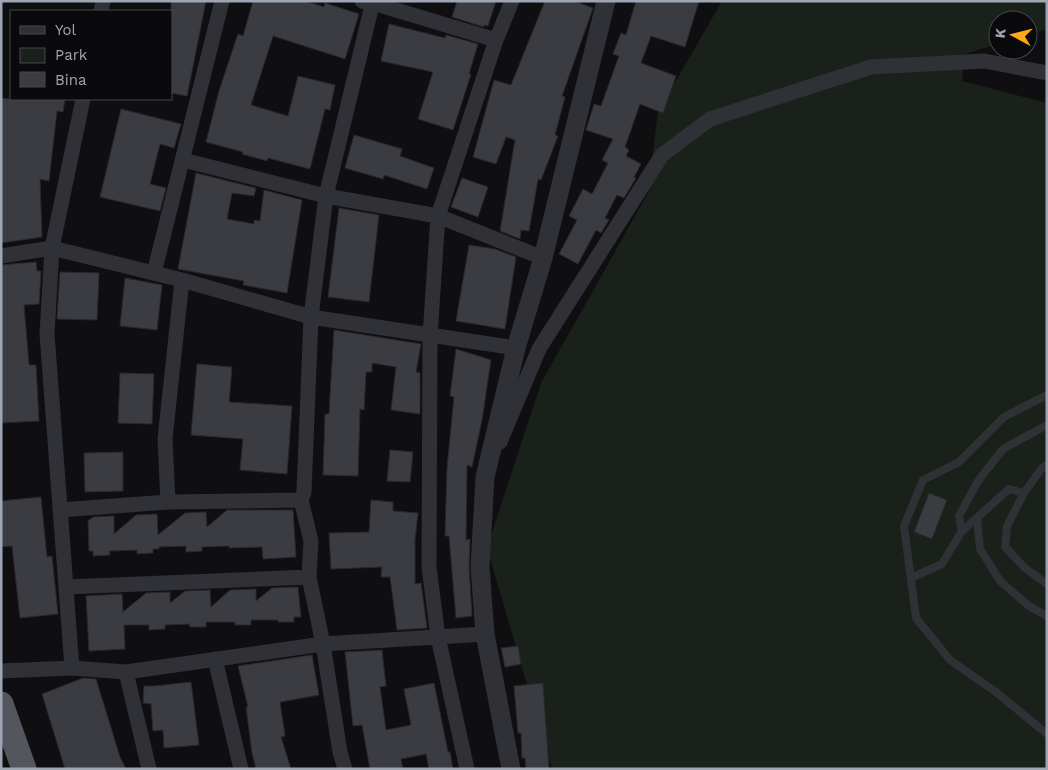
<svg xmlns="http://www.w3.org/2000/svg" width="1048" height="770" viewBox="0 0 1048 770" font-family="'Work Sans',sans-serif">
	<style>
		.green { fill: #1a211a }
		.building { fill: #3b3c41; stroke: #29292d }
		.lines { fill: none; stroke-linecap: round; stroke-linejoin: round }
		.service { stroke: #303136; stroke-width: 8 }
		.minor { stroke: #303136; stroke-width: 15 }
		.tertiary { stroke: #303136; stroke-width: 19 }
		.trunk { stroke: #54565e; stroke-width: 25 }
	</style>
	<rect width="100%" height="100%" fill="#0f0f11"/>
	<path class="green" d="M722,1H1047V29L1028,35V20H998V44L965,54L962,81L1047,103V769H552L487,548L541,383L648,193L658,112Z"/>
	<path class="building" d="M171,1H206L187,96L171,93Z
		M253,1H305L324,7L325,3L359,14L345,59L273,36L251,105L288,116L298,76L335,85L330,110L325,109L310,169L268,158L267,161L242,154L243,152L206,142L219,91L238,34L243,36Z
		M457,1H496L488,26L484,25V27L452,17Z
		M545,1H574L593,8L562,96L565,97L555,135L558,136L541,180L538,179L529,231L521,230L520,239L500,231L515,140L506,137L496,164L473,157L494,80L511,85Z
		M636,1H699L685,47L651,36L641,63L676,76L663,113L640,104L625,147L629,150L626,156L641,164L634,177L636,178L624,198L617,195L605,218L609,220L601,233L596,230L578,264L559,254L577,220L569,216L583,189L592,194L608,163L602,160L613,139L586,130L594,104L601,106L619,56L613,54L621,33L626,35Z
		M389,24L445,38L446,35L478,44L469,74H471L453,130L418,119L433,72L381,61Z
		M1,98L16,100V99H65L63,112L57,111L49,181L40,179L42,237L1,243Z
		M121,109L181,124L174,148L160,144L150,184L166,188L160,211L100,197Z
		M354,135L402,149L400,156L434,168L427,189L384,175L383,179L345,168Z
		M196,173L256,188L254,196L232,193L227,219L254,224V220L260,221L264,190L302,200L287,293L243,285L244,281L178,269Z
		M462,178L488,187L478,217L451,207Z
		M339,208L379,215L369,302L328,297Z
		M469,245L495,249L516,257L505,329L456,321Z
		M36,262L37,271H41L39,304L24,305L29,365H36L39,421L1,423V265Z
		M60,272L99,273L97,320L57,319Z
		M125,278L162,285L157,330L120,326Z
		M334,330L421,344L416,372L420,373V414L391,410L396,367L372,363V372H366L364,410L360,409L358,476L323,475L325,414H329Z
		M456,349L491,360L482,420L472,467L467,465L466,540L470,539L469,568L472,616L456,618L449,536H445L447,468L454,397L450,396Z
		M197,364L232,367L229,402L292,406L287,474L240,470L243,439L191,435Z
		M120,373L154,374L152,424L118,423Z
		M390,450L413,452L410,482L387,481Z
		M123,452V491L85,492L84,453Z
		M929,493L947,500L932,539L914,532Z
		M41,497L47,557L52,556L58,614L20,618L12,546L1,547V501Z
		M371,500L393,502V511L418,513L415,539V584L421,583L427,628L397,630L390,577H381L382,567L331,569L329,533L369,532Z
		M227,510H293L296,557L263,559L262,547L229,548V546L202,547V551L186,552V546L159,547V549H153V553L137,554V550L109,551L110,555L93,556V551H89L88,521L93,517L114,516V534L136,515L157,514L158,535L185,513L206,512L207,527Z
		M298,587L301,617H294V622H278V620H251V625H235V622H206V627H190L189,624L165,625V629L149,630V625H124L125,649L89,651L86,596L122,594L123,612L146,593L170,592V603L185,591L210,590L211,607L230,590L256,589V601L272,588Z
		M518,646L521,664L505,667L501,648Z
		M382,650L386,686L380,687L386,730L411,725L404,689L434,683L448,752H450L453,769H429L426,754L401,759L403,769H370L362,725L353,726L345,652Z
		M312,655L319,695L280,702L285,736L281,737L291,769H256L252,753L246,707H248L238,666Z
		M83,678L96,679L120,757L126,769H65L42,694Z
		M191,682L199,745L164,748L163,730L153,731L151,704L143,703L144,686H155Z
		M543,683L549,769H526L525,758H522L521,733H518L514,686Z"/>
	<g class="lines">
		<path class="service" d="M1047,395L1004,417L959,462L923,480L904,526L916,618L950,660L996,692L1047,734
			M1024,493L1007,526L1005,547L1025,568L1047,584
			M977,518L980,549L1000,581L1029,606L1047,616
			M962,531L959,516L978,481L1003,449L1047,425
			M911,578L942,564L962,531L1009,489L1024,493L1042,468L1047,465"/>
		<path class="minor" d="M362,1L373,3L496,40
			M101,11L103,1
			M183,160L326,196L438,216L543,258
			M1,256L52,248L182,280L311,317L516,348
			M154,273L222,1
			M500,442L539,349L662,155L710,119L871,67L984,61L1047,73
			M168,502L165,439L182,280
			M60,510L168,502L301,500
			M66,587L309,577
			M215,659L241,769
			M72,668L47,334L52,248L83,99
			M1,671L72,668L126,672L323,644L485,634
			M126,672L149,769
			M345,769L340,752L323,644L309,577L311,541L301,500L304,492L311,317L326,196L373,1
			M467,769L438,637L429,567L430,336L438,216L496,40L512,1"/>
		<path class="tertiary" d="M511,769L485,634L480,567L485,477L516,348L543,258L606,1"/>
		<path class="trunk" d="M1,704L24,769"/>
	</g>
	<rect width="1048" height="770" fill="none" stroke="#9fa6b3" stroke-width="5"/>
	<rect x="10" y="10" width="162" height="90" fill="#0a0a0c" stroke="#46484f"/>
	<rect x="20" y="26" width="25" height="8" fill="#303136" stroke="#46484f"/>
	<text x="55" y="35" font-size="15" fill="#9fa6b3">Yol</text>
	<rect x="20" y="48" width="25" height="15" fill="#1a211a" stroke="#46484f"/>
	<text x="55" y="60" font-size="15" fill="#9fa6b3">Park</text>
	<rect x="20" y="72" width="25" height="15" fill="#3b3c41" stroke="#46484f"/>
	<text x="55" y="85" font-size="15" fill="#9fa6b3">Bina</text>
	<g transform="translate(1013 35) rotate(277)"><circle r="24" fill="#0a0a0c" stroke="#46484f"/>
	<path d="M0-4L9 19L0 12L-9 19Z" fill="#fda81b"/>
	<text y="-8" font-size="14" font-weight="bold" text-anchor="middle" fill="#9fa6b3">K</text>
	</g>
</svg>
